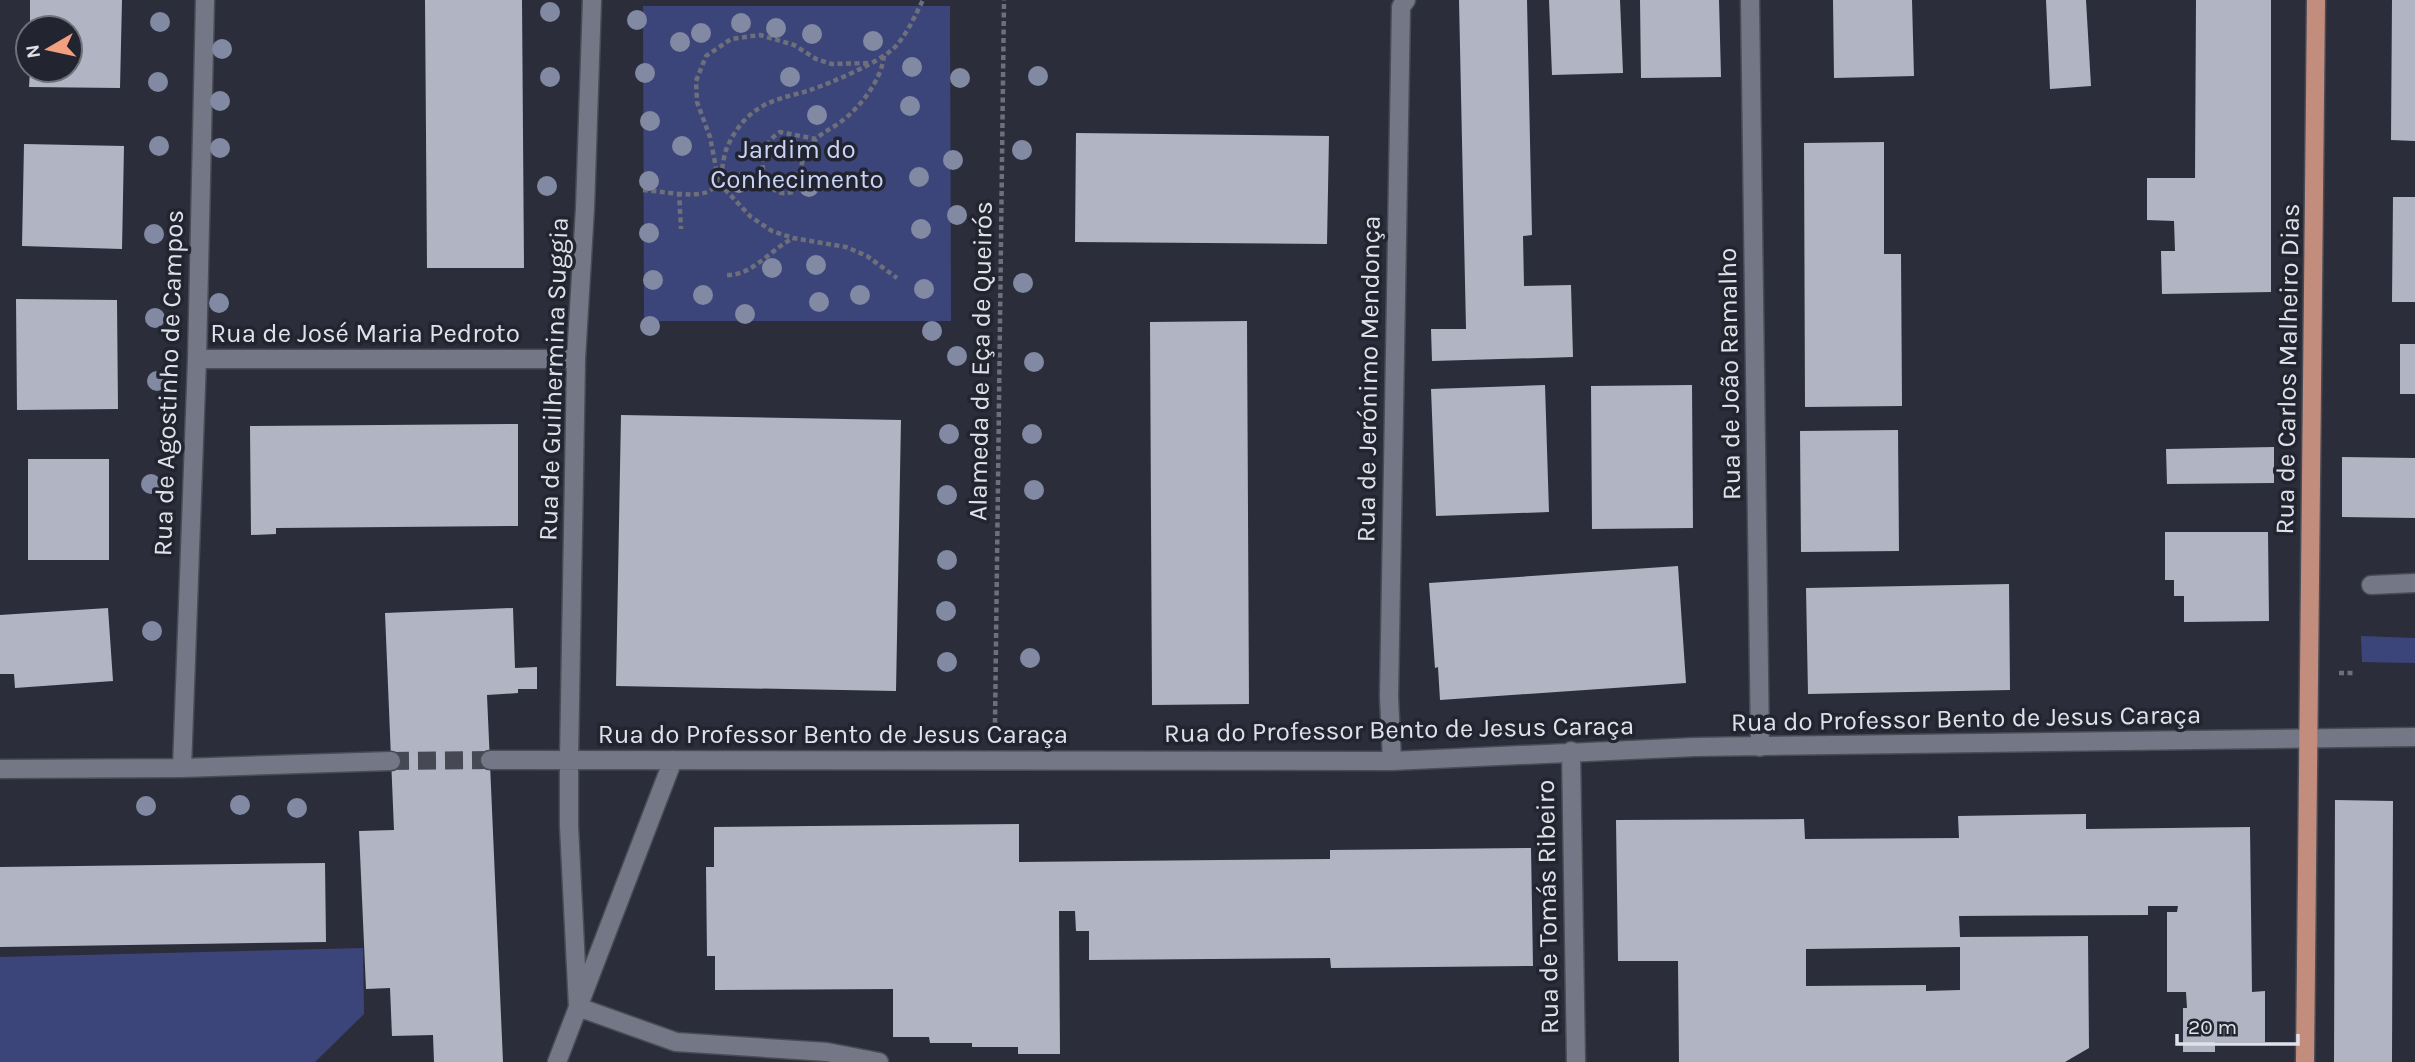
<svg xmlns="http://www.w3.org/2000/svg" width="2415" height="1062" viewBox="0 0 2415 1062" font-family="Karla,sans-serif">
	<style>
		.green { fill: #3c457a }
		.building { fill: #b1b5c3; fill-rule: evenodd }
		.lines { fill: none; stroke-linecap: round; stroke-linejoin: round }
		.minor-tunnel { stroke: #464954; stroke-width: 18; stroke-dasharray: 18 9; stroke-linecap: butt }
		.minor-casing { stroke: #494b55; stroke-width: 21 }
		.major-casing { stroke: #494b55; stroke-width: 21 }
		.path { stroke: #6d707a; stroke-width: 4.5; stroke-dasharray: 5 3.5; stroke-linecap: butt }
		.minor { stroke: #747785; stroke-width: 18 }
		.major { stroke: #c38d7d; stroke-width: 18 }
		.tree { fill: #8289a2 }
		.labels { text-anchor: middle; stroke-width: 7; stroke-linejoin: round; paint-order: stroke }
		.park-label { font-size: 26px; fill: #cad3f8; stroke: #222530 }
		.street-label { font-size: 26px; fill: #e0e2ea; stroke: #222530 }
	</style>
	<rect width="100%" height="100%" fill="#2b2e3a"/>
	<path class="green" d="M643,6H950L951,321H644Z
		M2361,636L2415,638V663L2362,662Z
		M363,948L364,1014L315,1062H0V957Z"/>
	<path class="building" d="M30,0H122L120,88L29,87L30,70H70V28H30Z
		M425,0H522L524,268H427Z
		M1459,0H1527L1532,235L1523,236L1524,286L1571,285L1573,357L1432,361L1431,329H1466Z
		M1549,0H1620L1623,73L1552,75Z
		M1640,0H1719L1721,77L1641,78Z
		M1833,0H1912L1914,76L1834,78Z
		M2046,0H2086L2091,86L2050,89Z
		M2196,0H2271V292L2162,294L2161,251H2175L2174,221L2147,220V178H2195Z
		M2392,0H2415V141L2391,140Z
		M1076,133L1329,136L1327,244L1075,242Z
		M1884,142V254H1901L1902,406L1805,407L1804,143Z
		M24,144L124,146L122,249L22,246Z
		M2393,197H2415V302H2392Z
		M16,299L117,300L118,409L17,410Z
		M1247,321L1249,704L1152,705L1150,322Z
		M2400,344H2415V394H2400Z
		M1545,385L1549,512L1436,516L1431,389Z
		M1692,385L1693,528L1592,529L1591,386Z
		M621,415L901,420L896,691L616,686Z
		M518,424V526L276,528V534L251,535L250,426Z
		M1898,430L1899,551L1801,552L1800,431Z
		M2274,447V483L2167,484L2166,449Z
		M2342,457L2415,458V518L2342,517Z
		M28,459H109V560H28Z
		M2165,532H2268L2269,621L2184,622V596H2174V580H2165Z
		M1678,566L1686,683L1440,700L1438,667L1435,668L1429,583Z
		M2009,584L2010,690L1808,694L1806,588Z
		M108,608L113,681L15,688L14,674H0V615Z
		M513,608L515,668L537,667V689H518V693L487,695L503,1062H434L433,1035L392,1036L390,988L366,989L359,831L394,830L385,613Z
		M2335,800L2393,801L2392,1062H2334Z
		M2086,814V829L2250,827L2252,992L2265,991V1042H2215V1052H2183V1008H2187L2186,992H2167V912H2177L2178,906H2148V915L1959,916L1960,937L2088,936L2089,1048L2065,1062H1679L1678,961H1618L1616,820L1804,819L1805,839L1959,838L1958,816ZM1960,947V990L1926,991V985L1806,986V949Z
		M1019,824V862L1330,859V850L1531,848L1533,966L1331,968L1330,958L1089,960V931H1076L1075,911H1059L1060,1054H1018V1047H972V1043H930L929,1037H893V989L715,990V956H707L706,867H714V827Z
		M325,863L326,942L0,947V867Z"/>
	<g class="lines">
		<path class="minor-tunnel" d="M391,761L490,760"/>
		<g class="minor-casing">
			<path id="minor" d="M1750,0L1760,747
				M197,359H576
				M2371,585L2415,583
				M1571,751L1576,1062
				M490,760L1392,761L1695,747L2415,737
				M1392,761L1389,697L1401,7L1406,0
				M182,768L197,359L205,0
				M0,769L182,768L391,761
				M578,1007L569,826V759L576,359L585,208L592,0
				M578,1007L676,1042L827,1052L879,1062
				M557,1062L673,760"/>
		</g>
		<g class="major-casing">
			<path id="major" d="M2305,1062L2316,0"/>
		</g>
		<path class="path" d="M868,63L832,64L816,59L794,45L760,35L731,39L706,56L696,81L697,102L710,137L719,183L751,217L772,231L793,238L846,247L867,256L897,278
			M816,139L804,155L795,191C763,205 749,150 780,132L816,139C823,132 831,129 839,123C859,109 882,80 884,55
			M643,190C660,191 693,198 707,192C724,185 721,164 726,150C732,135 742,120 755,111C770,99 792,96 810,90C831,83 881,62 896,46C908,32 915,16 923,0
			M679,192L681,229
			M727,275C752,276 771,249 792,239
			M2339,673H2354
			M995,723L1004,0"/>
		<use href="#minor" class="minor"/>
		<use href="#major" class="major"/>
	</g>
	<g class="tree">
		<circle cx="550" cy="12" r="10"/>
		<circle cx="637" cy="20" r="10"/>
		<circle cx="160" cy="22" r="10"/>
		<circle cx="741" cy="23" r="10"/>
		<circle cx="776" cy="28" r="10"/>
		<circle cx="701" cy="33" r="10"/>
		<circle cx="812" cy="34" r="10"/>
		<circle cx="873" cy="41" r="10"/>
		<circle cx="680" cy="42" r="10"/>
		<circle cx="222" cy="49" r="10"/>
		<circle cx="912" cy="67" r="10"/>
		<circle cx="645" cy="73" r="10"/>
		<circle cx="1038" cy="76" r="10"/>
		<circle cx="550" cy="77" r="10"/>
		<circle cx="790" cy="77" r="10"/>
		<circle cx="960" cy="78" r="10"/>
		<circle cx="158" cy="82" r="10"/>
		<circle cx="220" cy="101" r="10"/>
		<circle cx="910" cy="106" r="10"/>
		<circle cx="817" cy="115" r="10"/>
		<circle cx="650" cy="121" r="10"/>
		<circle cx="159" cy="146" r="10"/>
		<circle cx="682" cy="146" r="10"/>
		<circle cx="220" cy="148" r="10"/>
		<circle cx="1022" cy="150" r="10"/>
		<circle cx="953" cy="160" r="10"/>
		<circle cx="919" cy="177" r="10"/>
		<circle cx="649" cy="181" r="10"/>
		<circle cx="739" cy="183" r="10"/>
		<circle cx="547" cy="186" r="10"/>
		<circle cx="809" cy="187" r="10"/>
		<circle cx="957" cy="215" r="10"/>
		<circle cx="921" cy="229" r="10"/>
		<circle cx="649" cy="233" r="10"/>
		<circle cx="154" cy="234" r="10"/>
		<circle cx="816" cy="265" r="10"/>
		<circle cx="772" cy="268" r="10"/>
		<circle cx="653" cy="280" r="10"/>
		<circle cx="1023" cy="283" r="10"/>
		<circle cx="924" cy="289" r="10"/>
		<circle cx="703" cy="295" r="10"/>
		<circle cx="860" cy="295" r="10"/>
		<circle cx="819" cy="302" r="10"/>
		<circle cx="219" cy="303" r="10"/>
		<circle cx="745" cy="314" r="10"/>
		<circle cx="155" cy="318" r="10"/>
		<circle cx="650" cy="326" r="10"/>
		<circle cx="932" cy="331" r="10"/>
		<circle cx="957" cy="356" r="10"/>
		<circle cx="1034" cy="362" r="10"/>
		<circle cx="157" cy="381" r="10"/>
		<circle cx="949" cy="434" r="10"/>
		<circle cx="1032" cy="434" r="10"/>
		<circle cx="151" cy="484" r="10"/>
		<circle cx="1034" cy="490" r="10"/>
		<circle cx="947" cy="495" r="10"/>
		<circle cx="947" cy="560" r="10"/>
		<circle cx="946" cy="611" r="10"/>
		<circle cx="152" cy="631" r="10"/>
		<circle cx="1030" cy="658" r="10"/>
		<circle cx="947" cy="662" r="10"/>
		<circle cx="240" cy="805" r="10"/>
		<circle cx="146" cy="806" r="10"/>
		<circle cx="297" cy="808" r="10"/>
	</g>
	<g class="labels">
		<g class="park-label">
			<text x="797" y="158">Jardim do<tspan x="797" dy="30">Conhecimento</tspan></text>
		</g>
		<g class="street-label">
			<text x="365" y="342">Rua de José Maria Pedroto</text>
			<text transform="translate(980 361) rotate(-89)" y="9">Alameda de Eça de Queirós</text>
			<text transform="translate(2287 369) rotate(-89)" y="9">Rua de Carlos Malheiro Dias</text>
			<text transform="translate(1729 374) rotate(-91)" y="9">Rua de João Ramalho</text>
			<text transform="translate(553 379) rotate(-88)" y="9">Rua de Guilhermina Suggia</text>
			<text transform="translate(1368 379) rotate(-89)" y="9">Rua de Jerónimo Mendonça</text>
			<text transform="translate(168 383) rotate(-88)" y="9">Rua de Agostinho de Campos</text>
			<text transform="translate(1966 718) rotate(-1)" y="9">Rua do Professor Bento de Jesus Caraça</text>
			<text transform="translate(1399 729) rotate(-1)" y="9">Rua do Professor Bento de Jesus Caraça</text>
			<text x="833" y="743">Rua do Professor Bento de Jesus Caraça</text>
			<text transform="translate(1547 907) rotate(-91)" y="9">Rua de Tomás Ribeiro</text>
		</g>
	</g>
	<g transform="translate(49 49) rotate(261)"><circle r="33" fill="#222530" stroke="#6e717a" stroke-width="2"/>
	<path d="M0-5L12 26L0 18L-12 26Z" fill="#f2a07f"/>
	<text y="-10" font-size="19" font-weight="bold" text-anchor="middle" fill="#e0e2ea">N</text>
	</g>
	<path d="M2177 1034v10h121v-10" fill="none" stroke="#e0e2ea" stroke-width="3.5"/>
	<text x="2188" y="1034" font-size="21" fill="#e0e2ea" stroke="#222530" stroke-width="5" paint-order="stroke">20 m</text>
</svg>
